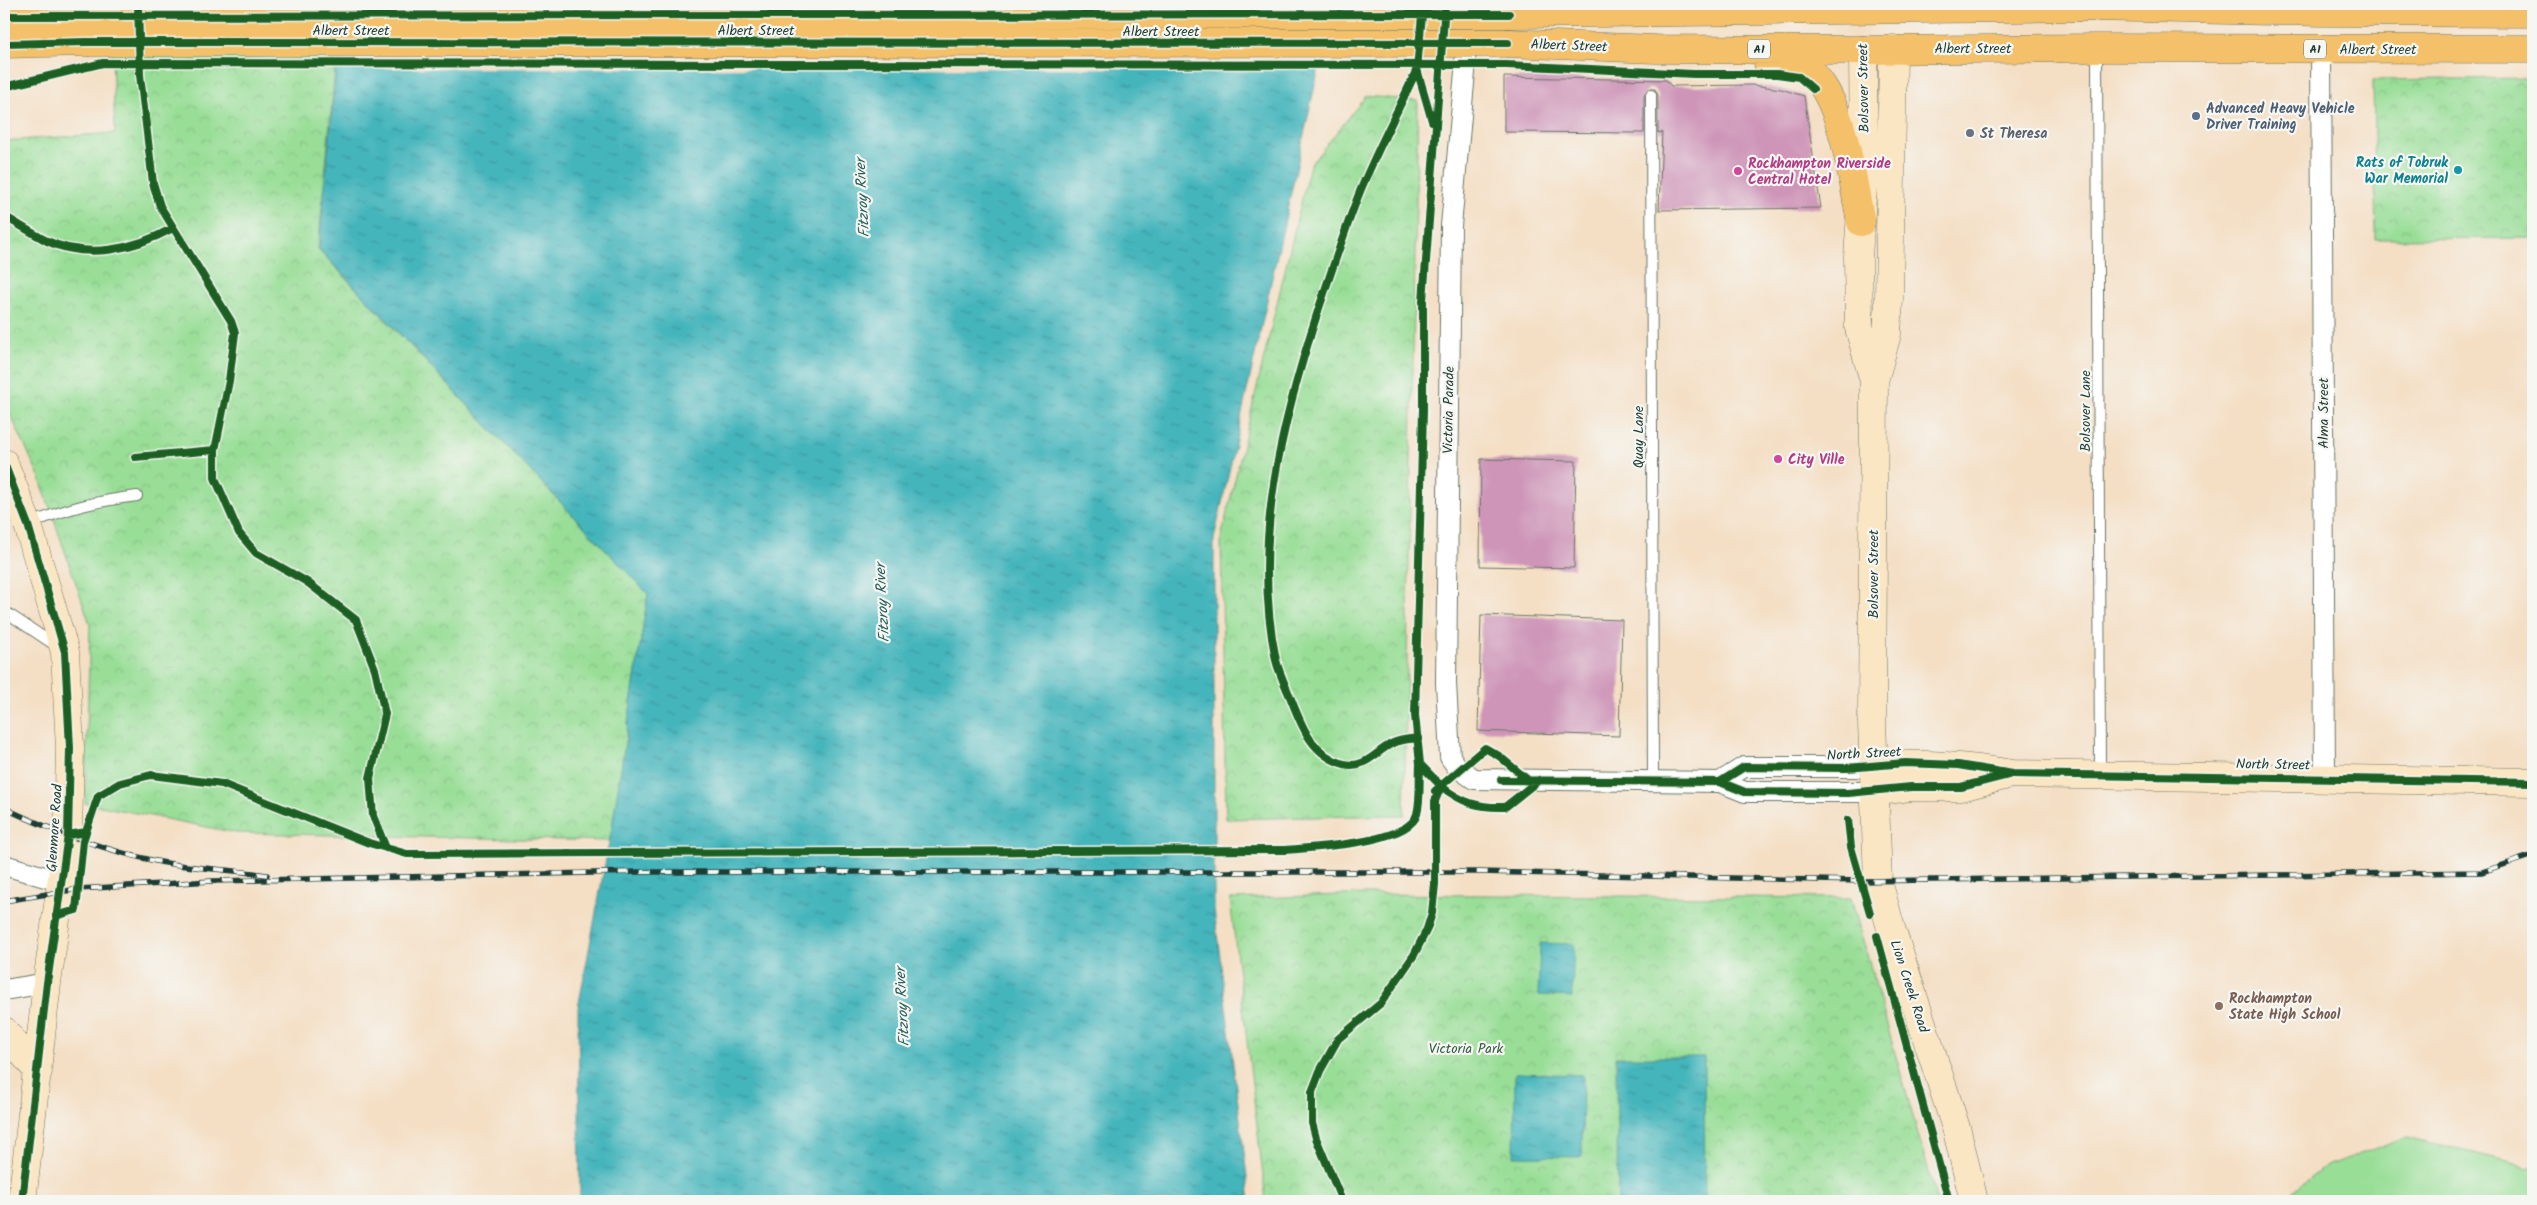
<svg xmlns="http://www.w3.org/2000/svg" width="2537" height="1205" viewBox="0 0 2537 1205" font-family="Kalam,sans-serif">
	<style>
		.park { fill: url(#park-crowns); stroke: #5c8e66 }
		.pitch { fill: #99de97; stroke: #5c8e66 }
		.water { fill: url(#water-ripples); stroke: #327978 }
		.pier { fill: #f4dfc5 }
		.building { fill: #ce95b8 }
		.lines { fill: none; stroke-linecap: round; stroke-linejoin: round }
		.lane-casing { stroke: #6a7667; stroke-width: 12 }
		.street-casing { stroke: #6a7667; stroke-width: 22 }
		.secondary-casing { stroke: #6a7667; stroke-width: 29 }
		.highway-casing { stroke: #6a7667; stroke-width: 29 }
		.lane { stroke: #fff; stroke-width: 10 }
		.street { stroke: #fff; stroke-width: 20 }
		.secondary { stroke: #fbe6c4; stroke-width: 28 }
		.highway { stroke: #f4c16b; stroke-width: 28 }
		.rail-casing { stroke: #1f3d34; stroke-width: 5.5 }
		.rail { stroke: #f6f6f2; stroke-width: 4; stroke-dasharray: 11; stroke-linecap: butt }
		.highway-bridge-casing { stroke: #6a7667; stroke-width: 29; stroke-linecap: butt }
		.highway-bridge { stroke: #f4c16b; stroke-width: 28 }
		.cycleway-casing { stroke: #f6f6f2; stroke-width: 11 }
		.cycleway { stroke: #1b5e20; stroke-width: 8 }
		.service-dot { fill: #5c6f8a; stroke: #f6f6f2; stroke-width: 2 }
		.worship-dot { fill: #6b7280; stroke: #f6f6f2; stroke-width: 2 }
		.culture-dot { fill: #0f9aa8; stroke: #f6f6f2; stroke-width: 2 }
		.hotel-dot { fill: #d1479c; stroke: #f6f6f2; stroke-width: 2 }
		.education-dot { fill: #8d6e63; stroke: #f6f6f2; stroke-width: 2 }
		.labels { text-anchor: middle; stroke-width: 4.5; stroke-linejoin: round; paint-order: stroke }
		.shield { fill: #f6f6f2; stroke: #60746d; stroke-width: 1 }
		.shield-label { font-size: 12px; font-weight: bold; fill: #1f3d34 }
		.street-label { font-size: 14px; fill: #1f3d34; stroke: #f6f6f2 }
		.service-label { font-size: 14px; font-weight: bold; fill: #4e5e75; stroke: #f6f6f2; text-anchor: start }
		.worship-label { font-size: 14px; font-weight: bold; fill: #5b616d; stroke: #f6f6f2; text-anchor: start }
		.culture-label { font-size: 14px; font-weight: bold; fill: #0d838f; stroke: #f6f6f2; text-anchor: end }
		.hotel-label { font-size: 14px; font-weight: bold; fill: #b23c85; stroke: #f6f6f2; text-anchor: start }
		.education-label { font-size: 14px; font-weight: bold; fill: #785e54; stroke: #f6f6f2; text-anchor: start }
		.park-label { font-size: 14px; fill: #375d48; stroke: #f6f6f2 }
		.water-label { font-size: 15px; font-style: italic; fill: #2a615d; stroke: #f6f6f2 }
	</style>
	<defs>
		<pattern id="park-crowns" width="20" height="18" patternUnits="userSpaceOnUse" patternTransform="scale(1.25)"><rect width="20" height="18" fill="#99de97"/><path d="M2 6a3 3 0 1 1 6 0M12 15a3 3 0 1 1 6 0" fill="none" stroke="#83bf83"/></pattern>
		<pattern id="water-ripples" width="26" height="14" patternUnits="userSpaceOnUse" patternTransform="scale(1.25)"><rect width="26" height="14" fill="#45b5bc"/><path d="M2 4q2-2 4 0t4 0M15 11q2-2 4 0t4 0" fill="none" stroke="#39949a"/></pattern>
	</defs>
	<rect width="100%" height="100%" fill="#f6f6f2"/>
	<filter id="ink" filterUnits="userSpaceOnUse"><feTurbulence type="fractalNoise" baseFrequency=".02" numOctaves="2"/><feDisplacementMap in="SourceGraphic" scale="10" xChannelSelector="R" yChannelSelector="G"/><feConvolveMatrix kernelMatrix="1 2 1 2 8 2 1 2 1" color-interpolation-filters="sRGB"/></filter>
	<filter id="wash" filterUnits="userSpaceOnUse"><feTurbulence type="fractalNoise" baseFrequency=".0096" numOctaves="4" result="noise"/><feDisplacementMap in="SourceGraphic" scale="20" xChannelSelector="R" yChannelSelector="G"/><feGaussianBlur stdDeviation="1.12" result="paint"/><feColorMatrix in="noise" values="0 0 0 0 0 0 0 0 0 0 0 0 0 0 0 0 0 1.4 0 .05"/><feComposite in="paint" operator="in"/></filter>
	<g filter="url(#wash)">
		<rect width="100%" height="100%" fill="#f4dfc5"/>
		<path class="park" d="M110,4H341L318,249L648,594L610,841L237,833L85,803L90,624L39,476L4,401V141L115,133Z
			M2533,78V238L2376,239L2373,80Z
			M1366,96L1418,101L1404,815L1226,819L1221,538L1310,165Z
			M1367,894L1851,898L1937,1201H1266L1230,899Z"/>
		<path class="pitch" d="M2407,1137L2519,1164L2527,1168L2533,1166V1201H2282L2324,1167Z"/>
		<path class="water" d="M342,4H1333L1214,539V909L1250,1201H580L578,1008L612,827L648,594L319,249Z
			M1540,943L1574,944L1572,997L1538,995Z
			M1616,1057H1704L1705,1201H1618Z
			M1515,1073L1583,1075L1582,1157L1514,1156Z"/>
		<path class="pier" d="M339,4H1336L1321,68H333Z"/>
		<g id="blocks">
			<path class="building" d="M1504,77L1666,80L1671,86L1752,85L1781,89L1804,96L1821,208L1659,210L1662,132L1658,133V95L1655,89H1648L1644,95V133L1504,132Z
				M1481,459L1576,461L1574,568L1480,566Z
				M1481,615L1622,620L1619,736L1478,731Z"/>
		</g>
	</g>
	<g filter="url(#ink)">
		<use href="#blocks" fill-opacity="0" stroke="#6a7667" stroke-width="1"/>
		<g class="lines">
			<g class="lane-casing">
				<path id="lane" d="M2097,50L2100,774
					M1651,95L1653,780
					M29,524C67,508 97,501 137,496
					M4,611L58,647"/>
			</g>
			<g class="street-casing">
				<path id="street" d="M1466,4L1465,72L1451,226L1446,683L1450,757L1458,768L1474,779L1720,782L1745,792H1874
					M2321,49L2325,777
					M1720,782L1744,767H1873
					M4,865L62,882
					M4,990L47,983"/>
			</g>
			<g class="secondary-casing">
				<path id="secondary" d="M1893,49L1889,299L1887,334L1874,381L1872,722L1878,881L1890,925L1957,1131L1974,1201
					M1863,50L1864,169L1858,257L1859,328L1874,381
					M4,463L28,525L65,652L70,748L68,835L47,983L22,1201
					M1873,767C1922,762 1964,766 2013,774L2533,782
					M1874,792L1911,787H1961L2004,776
					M4,1031L38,1071"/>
			</g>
			<g class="highway-casing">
				<path id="highway" d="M1509,14L2093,7L2322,12L2533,13
					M4,16H85
					M1508,43L1655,49L1863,50L2097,48L2533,49
					M4,44L87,42
					M1768,63C1777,63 1795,61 1803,66C1843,90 1852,180 1861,222"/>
			</g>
			<use href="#lane" class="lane"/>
			<use href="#street" class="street"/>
			<use href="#secondary" class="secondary"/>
			<use href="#highway" class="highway"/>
			<g class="rail-casing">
				<path id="rail" d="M4,808C53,831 103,850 156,861C192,869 230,869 267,875
					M4,901L78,889L212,881L639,872H1479L1860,881L2482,872L2533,855"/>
			</g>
			<use href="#rail" class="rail"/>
			<g class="highway-bridge-casing">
				<path id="highway-bridge" d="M85,16L1509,14
					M87,42L1508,43"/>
			</g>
			<use href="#highway-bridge" class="highway-bridge"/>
			<g class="cycleway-casing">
				<path id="cycleway" d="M138,4L140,75L153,183L160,206L231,321L235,333L229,381L215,450V478L239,533L256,553L307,582L356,620L375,669L385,714L370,778L373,816L386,848
					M4,16L1509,14
					M4,44L87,42L1508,43
					M1417,69L1423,4
					M4,87L103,63L1506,65L1694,74H1777L1799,77L1813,89
					M4,216C18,224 32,233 47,241C88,260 135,249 173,228
					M135,457L215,450
					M4,463L28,525L65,652L70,748L68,835L47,983L22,1201
					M1419,738C1410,739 1400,739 1391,744C1374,753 1365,769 1344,764C1312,755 1302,727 1291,699C1286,687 1279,673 1276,660C1251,541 1282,421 1319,308C1332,270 1344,232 1359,194C1376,152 1398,111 1417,69L1432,121
					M1501,780L1720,782L1745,792L1848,793L1911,787H1961L2008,775
					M1720,782L1744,767L1847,768L1905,763L1958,765L2013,774L2533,782
					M1441,786C1462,803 1479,808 1505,807L1539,780
					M1435,791L1485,748L1499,756L1528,780
					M1848,820L1851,847L1870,913
					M68,835L86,832L98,796L120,783L151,775L222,784L369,843L407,854L1285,850C1312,847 1409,844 1417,814C1421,799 1419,780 1420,764
					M56,916L76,910L83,841L86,832
					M1877,936L1949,1201
					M1342,1201L1316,1138L1312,1123V1092L1320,1071L1338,1039L1381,1003L1414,955L1427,929L1432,913L1435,884V801L1441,786L1420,764L1415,715L1423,410V301L1445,4"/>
			</g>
			<use href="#cycleway" class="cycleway"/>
		</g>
	</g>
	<circle class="service-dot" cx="2196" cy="116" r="5"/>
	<circle class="worship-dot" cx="1970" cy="133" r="5"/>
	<circle class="culture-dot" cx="2458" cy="170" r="5"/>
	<g class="hotel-dot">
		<circle cx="1738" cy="171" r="5"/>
		<circle cx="1778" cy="459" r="5"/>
	</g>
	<circle class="education-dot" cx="2219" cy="1006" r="5"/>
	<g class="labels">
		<g class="shield">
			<rect x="1748" y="39.5" width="22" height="19" rx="4"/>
			<rect x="2304" y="39.5" width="22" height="19" rx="4"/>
		</g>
		<g class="shield-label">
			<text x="1759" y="53">A1</text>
			<text x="2315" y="53">A1</text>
		</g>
		<g class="street-label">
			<text x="351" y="35">Albert Street</text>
			<text x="756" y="35">Albert Street</text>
			<text x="1161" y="36">Albert Street</text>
			<text transform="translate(1569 45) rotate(2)" y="5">Albert Street</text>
			<text x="1973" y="53">Albert Street</text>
			<text x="2378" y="54">Albert Street</text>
			<text transform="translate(1863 88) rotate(-91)" y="5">Bolsover Street</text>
			<text transform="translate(1448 410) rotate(-89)" y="5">Victoria Parade</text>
			<text transform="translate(2085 411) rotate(-90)" y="5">Bolsover Lane</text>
			<text transform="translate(2323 413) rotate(-90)" y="5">Alma Street</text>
			<text transform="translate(1638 437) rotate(-90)" y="5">Quay Lane</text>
			<text transform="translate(1873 574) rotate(-90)" y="5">Bolsover Street</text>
			<text transform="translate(1864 753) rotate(-3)" y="5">North Street</text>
			<text transform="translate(2273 764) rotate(1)" y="5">North Street</text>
			<text transform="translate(54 828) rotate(-86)" y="5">Glenmore Road</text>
			<text transform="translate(1910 986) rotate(72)" y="5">Lion Creek Road</text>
		</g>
		<g class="service-label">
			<text x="2206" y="113">Advanced Heavy Vehicle<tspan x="2206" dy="16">Driver Training</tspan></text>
		</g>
		<g class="worship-label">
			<text x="1980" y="138">St Theresa</text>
		</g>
		<g class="culture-label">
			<text x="2448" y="167">Rats of Tobruk<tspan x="2448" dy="16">War Memorial</tspan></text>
		</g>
		<g class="hotel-label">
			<text x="1748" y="168">Rockhampton Riverside<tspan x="1748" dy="16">Central Hotel</tspan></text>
			<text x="1788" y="464">City Ville</text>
		</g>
		<g class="education-label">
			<text x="2229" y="1003">Rockhampton<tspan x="2229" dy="16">State High School</tspan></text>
		</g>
		<g class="park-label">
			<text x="1466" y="1053">Victoria Park</text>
		</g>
		<g class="water-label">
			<text transform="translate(862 198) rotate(-93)" y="5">Fitzroy River</text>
			<text transform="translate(882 603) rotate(-93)" y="5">Fitzroy River</text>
			<text transform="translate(902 1007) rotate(-93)" y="5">Fitzroy River</text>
		</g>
	</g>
	<rect width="2537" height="1205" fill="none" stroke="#f6f6f2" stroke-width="20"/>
</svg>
